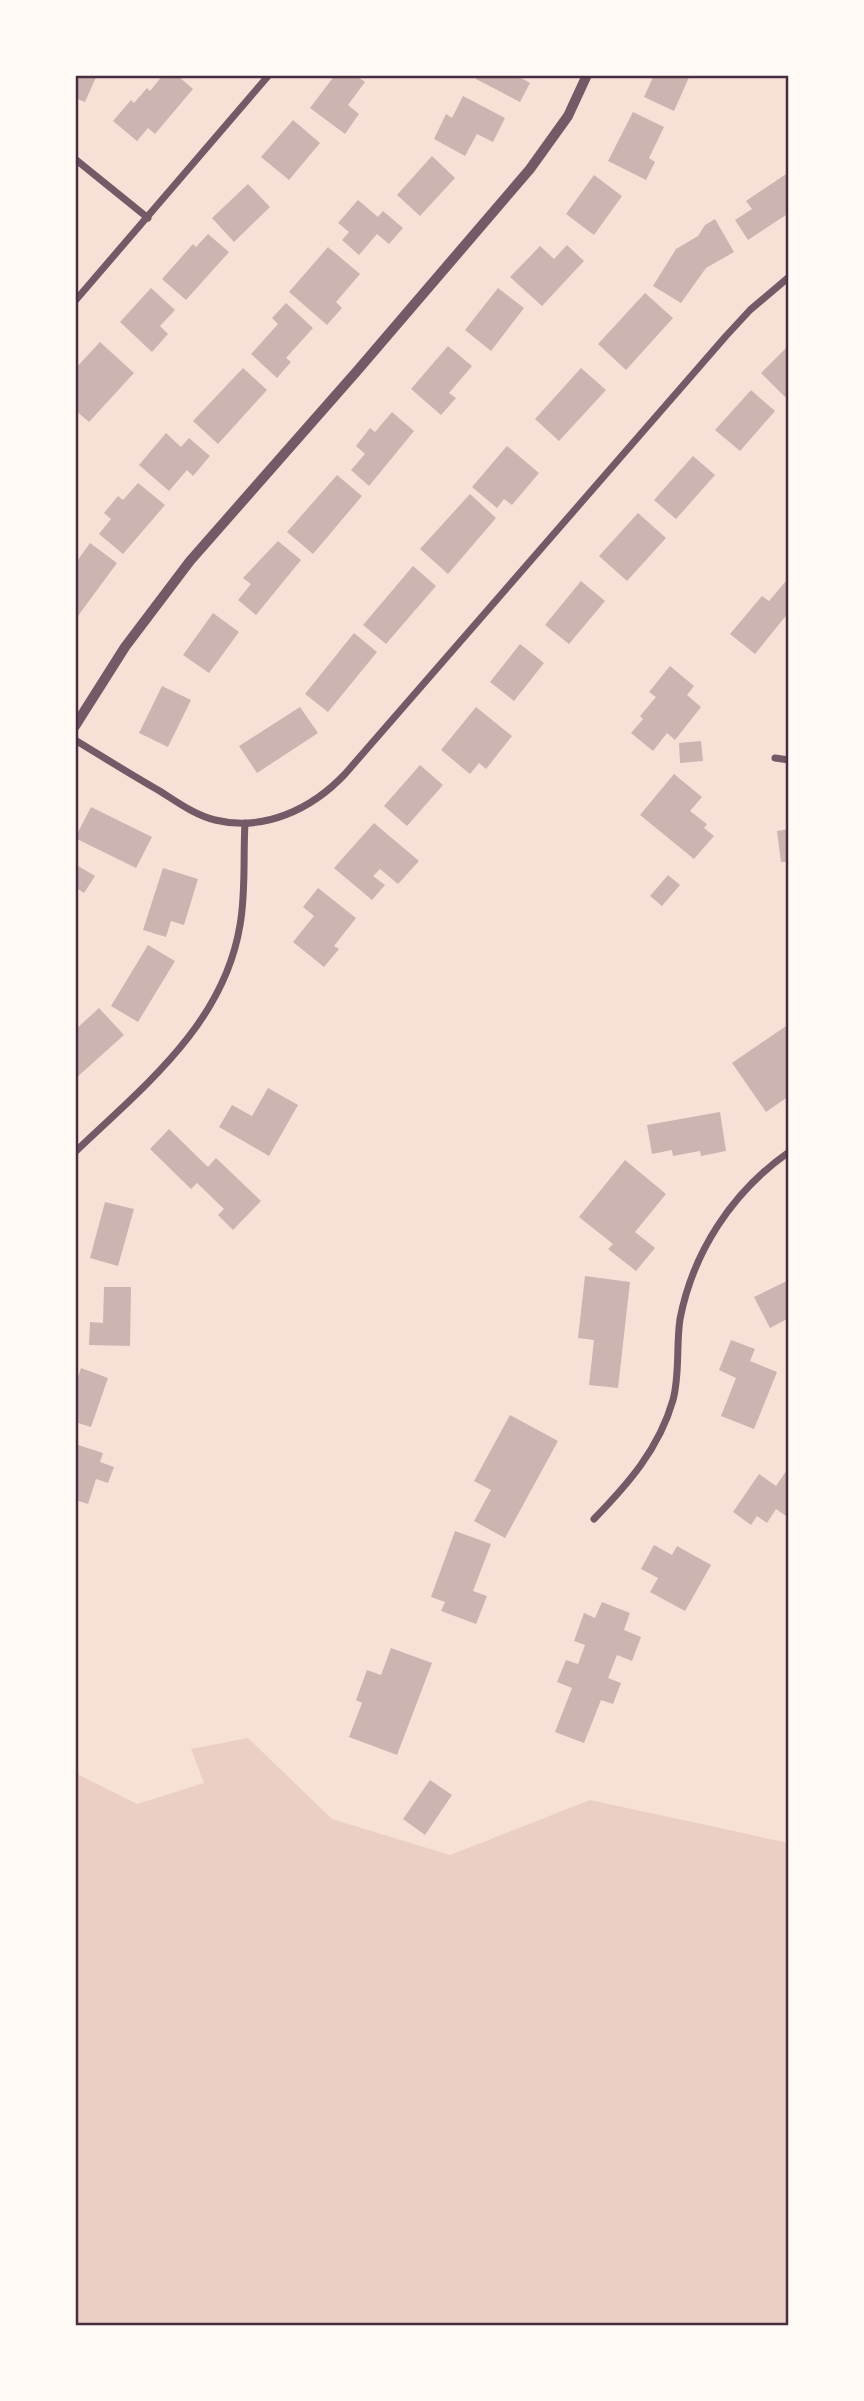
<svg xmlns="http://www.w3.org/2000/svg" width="864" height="2401" viewBox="0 0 864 2401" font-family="'Noto Sans',sans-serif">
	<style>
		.green { fill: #ebcfc5 }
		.building { fill: #ccb4b1 }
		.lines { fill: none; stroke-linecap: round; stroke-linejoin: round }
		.minor { stroke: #755966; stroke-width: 7 }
		.tertiary { stroke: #755966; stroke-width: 10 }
		.neatline { fill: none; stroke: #4a2c40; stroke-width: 2.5 }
	</style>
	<rect width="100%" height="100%" fill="#f7e1d7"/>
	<path class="green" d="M248,1738L332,1819L450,1855L590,1800L789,1843V2326H75V1773L137,1804L204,1783L191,1749Z"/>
	<path class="building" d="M75,75H97L85,102L75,98Z
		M163,75H177L193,89L155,134L148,128L137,141L113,121L131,100L134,103L147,88L150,91Z
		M335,75H355L365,82L348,105L359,114L345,134L310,108Z
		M478,75H523L521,78L530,83L520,102L476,79Z
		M654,75H690L674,111L644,97Z
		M463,96L505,118L493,142L477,134L465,156L434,139L446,114L452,118Z
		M633,112L664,127L649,158L655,162L646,180L608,161Z
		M293,120L320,143L289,180L261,157Z
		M432,156L455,178L420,216L397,195Z
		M789,172V213L748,240L735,220L752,209L746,201Z
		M594,175L622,196L594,235L566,214Z
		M248,184L270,207L234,242L212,218Z
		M358,200L378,217L383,211L403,228L389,244L377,234L359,255L342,240L349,232L338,223Z
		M715,219L734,252L706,268L681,303L653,286L676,249L698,236L705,225Z
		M208,234L229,252L186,300L162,279L193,244L196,247Z
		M567,245L584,261L542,306L510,277L540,246L554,259Z
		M328,247L360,274L336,302L342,308L327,325L289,292Z
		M151,288L175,310L160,326L168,334L152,352L120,322Z
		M498,288L524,308L491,351L465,330Z
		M645,293L673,318L626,370L598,344Z
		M286,303L313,328L286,358L291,362L277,378L251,354L278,324L272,318Z
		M100,342L134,373L89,422L75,410V369Z
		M789,345V394L785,397L761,373Z
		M448,346L472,366L449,393L456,398L441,415L411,389Z
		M243,368L267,390L218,444L193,421Z
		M581,368L606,390L559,441L535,419Z
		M751,390L775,411L740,451L715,430Z
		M392,412L414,431L369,486L351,470L365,454L356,446L370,428L375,432Z
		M166,433L181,447L189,438L210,456L193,476L187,470L169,491L139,465Z
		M507,446L539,473L512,505L504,499L497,508L472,487Z
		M693,456L715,475L676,519L654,500Z
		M337,475L362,496L313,554L287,532Z
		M138,483L165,505L123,554L99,534L111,519L104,513L118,496L123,500Z
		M470,494L496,518L448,574L420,549Z
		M638,513L666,538L627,581L599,556Z
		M278,541L301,560L256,615L238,600L251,584L243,578Z
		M90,543L117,563L75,620V564Z
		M413,566L436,586L386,644L363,625Z
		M581,581L605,601L569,644L545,625Z
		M786,581L789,584V612L755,654L730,634L762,596L769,601Z
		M213,613L239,632L209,673L183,655Z
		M354,633L377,652L328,712L305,694Z
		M520,644L544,663L514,701L490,682Z
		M670,666L694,686L687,695L701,707L675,740L667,733L653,751L631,733L643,719L640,716L656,697L649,692Z
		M162,686L191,700L168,747L139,733Z
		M300,707L318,733L257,773L239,746Z
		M476,707L512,736L486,769L479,763L470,774L441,750Z
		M701,741L703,761L680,763L679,743Z
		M420,765L443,785L407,826L384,806Z
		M674,774L702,797L690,811L707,824L704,828L714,836L694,859L640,815Z
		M91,807L152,837L136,868L75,838Z
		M374,823L419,861L398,884L380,869L373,876L385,885L372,900L334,868Z
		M789,829V862H781L777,831Z
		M75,864L95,876L84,893L75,887Z
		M163,868L198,879L184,925L171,921L166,937L143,930Z
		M668,875L680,885L662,906L650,896Z
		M318,888L356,918L334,946L339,949L324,967L293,942L314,916L303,907Z
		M148,945L175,961L138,1022L111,1006Z
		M99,1008L124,1035L75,1079V1030Z
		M789,1024V1090L786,1092L789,1096L766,1112L732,1063Z
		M268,1088L298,1105L269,1156L219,1127L232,1105L252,1116Z
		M720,1112L726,1151L701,1156L700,1151L673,1156L672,1150L652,1154L647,1125Z
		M169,1129L208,1167L216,1158L261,1201L233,1230L218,1215L224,1209L197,1183L191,1189L150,1149Z
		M625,1160L666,1194L635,1232L655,1248L636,1271L608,1249L613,1244L579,1217Z
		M105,1202L134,1209L118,1266L90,1258Z
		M585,1276L630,1282L618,1388L589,1385L594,1340L578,1338Z
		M789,1280V1318L770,1328L754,1297Z
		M104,1287H131L130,1346L89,1345L90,1322L103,1323Z
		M731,1340L755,1349L750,1361L777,1372L754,1429L721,1416L736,1378L719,1370Z
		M81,1368L108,1378L91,1427L75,1422V1385Z
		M510,1415L558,1441L505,1538L474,1521L491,1490L474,1481Z
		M75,1444L103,1453L100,1462L114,1467L108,1483L96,1479L88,1504L75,1500Z
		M789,1467V1518L776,1509L767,1523L757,1516L751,1525L733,1512L759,1474L776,1486Z
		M455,1531L491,1544L473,1591L487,1596L476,1624L441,1611L445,1602L431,1597Z
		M654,1545L672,1555L677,1546L711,1565L685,1611L650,1592L658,1578L641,1569Z
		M602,1602L630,1613L624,1630L641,1637L632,1661L617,1655L608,1678L621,1683L613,1704L601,1700L584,1743L555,1732L572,1688L557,1682L566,1660L578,1664L585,1645L574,1641L584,1613L595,1618Z
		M391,1648L432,1663L397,1755L349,1737L362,1703L356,1700L367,1670L381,1675Z
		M430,1780L452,1795L425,1835L403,1819Z"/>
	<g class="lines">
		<path class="minor" d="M75,159L148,218
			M75,301L269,75
			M75,740C103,757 130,774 158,790C176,801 194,815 215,820C264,832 312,809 345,774L726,336L750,310L789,277
			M775,758L789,760
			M75,1152C143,1087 224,1024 240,925C246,892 243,857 245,823
			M594,1519C628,1484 659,1449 673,1400C680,1374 676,1346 680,1319C693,1252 732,1192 789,1152"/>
		<path class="tertiary" d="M75,726L125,647L190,561L357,371L530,169L568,116L587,75"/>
	</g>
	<rect width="864" height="2401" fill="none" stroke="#fffaf5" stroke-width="154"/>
	<rect x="77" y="77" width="710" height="2247" class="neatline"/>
</svg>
